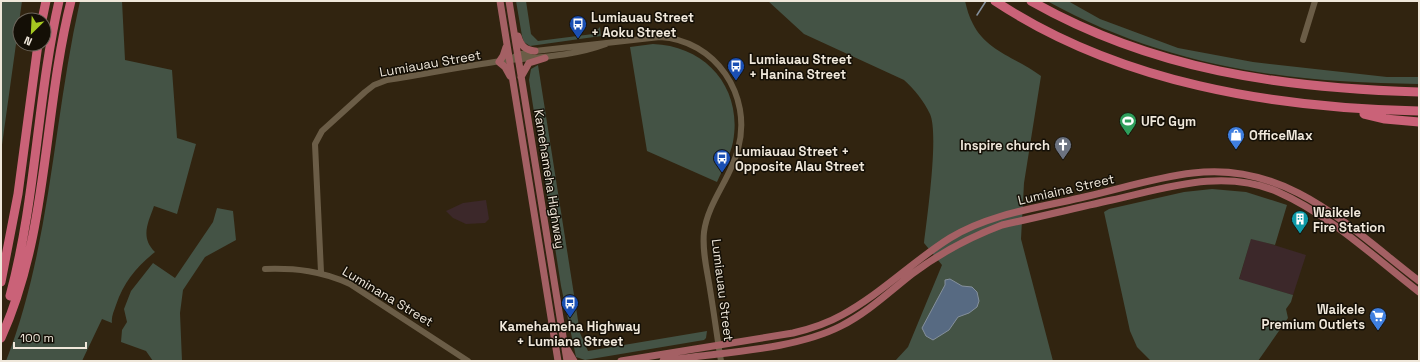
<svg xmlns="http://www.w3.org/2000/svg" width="1420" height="362" viewBox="0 0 1420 362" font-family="'Space Grotesk',sans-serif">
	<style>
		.industrial { fill: #3c282a }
		.green { fill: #445345 }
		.water { fill: #576a82; stroke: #85909c }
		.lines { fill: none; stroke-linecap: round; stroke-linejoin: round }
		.stream { stroke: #85909c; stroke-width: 1.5 }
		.minor { stroke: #6b5d47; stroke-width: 6 }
		.major { stroke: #a46064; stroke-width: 7 }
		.highway { stroke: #ca6278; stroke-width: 9 }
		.labels { text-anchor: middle; stroke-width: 3; stroke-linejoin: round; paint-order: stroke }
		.poi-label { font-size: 13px; font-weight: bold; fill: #efe7da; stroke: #140f06; text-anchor: start }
		.street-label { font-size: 13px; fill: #efe7da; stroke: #140f06 }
	</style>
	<rect width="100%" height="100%" fill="#312410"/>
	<path class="industrial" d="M486,200L489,219L485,223L466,224L453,218L446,211L463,203Z
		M1251,238L1306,255L1293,295L1239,280Z"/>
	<path class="green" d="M1,1H22L1,152Z
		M80,1H122L125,60L172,70L177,138L196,144L177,214L154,206C148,223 140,237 155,252C136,267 124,282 116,305C114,311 111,317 112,323L102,319L82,361H6C51,246 53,121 80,1Z
		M516,1H526L531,34L538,41L593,34L600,27L601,36L530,46L524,42L522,36Z
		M768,1H965C967,9 969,17 973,24C986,51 1019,59 1041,76L1024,183L1021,239L1053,361H895L908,347L942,265L924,243C927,218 939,134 930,114C924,101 914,89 904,80L804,34Z
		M1047,1H1068L1100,19L1178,48L1253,62L1387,77H1419V84C1286,83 1165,66 1047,1Z
		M653,44C706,46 743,88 733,142C730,156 723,169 717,182L647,151L630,47Z
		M538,65L580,333L588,351L707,331L706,338L704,340L585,360L576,357L561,286L529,80L531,69Z
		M1212,189L1246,192L1287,205L1275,245L1251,239L1239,279L1293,295L1291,302L1286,309L1288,318L1258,361H1151L1137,347L1130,331L1104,212L1109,209L1184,192Z
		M217,208L233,211L236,240L205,257L183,290L180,313L182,361H153L146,351L121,342L122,330L127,322L124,309L131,291L153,263L175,278L213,222Z"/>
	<path class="water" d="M950,279L962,286L972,287L977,292L979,301L977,307L969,313L958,317L949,330L933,340L926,336L922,328L945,285V280Z"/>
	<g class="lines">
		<path class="stream" d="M977,15L986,1"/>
		<path class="minor" d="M1303,40L1315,1
			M510,60L517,55L535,51L660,37C715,40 753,95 738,149C731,178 708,202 704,232C702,251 707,270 710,289C714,313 717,337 721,361
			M265,269C296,268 322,271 350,284L468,361
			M321,272L315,144L322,131L365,92L374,85L387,80C428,74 468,65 509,60C541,57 574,56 606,44"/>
		<path class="major" d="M500,1L558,361
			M509,1L567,361
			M518,36C521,46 525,50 535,51
			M506,47L503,56L499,62L505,67L510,76
			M521,77L529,63L545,58
			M567,349L574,361
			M621,361L793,333C810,329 826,324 842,315C881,294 913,261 950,238C989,214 1037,208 1080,198C1116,190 1156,177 1193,173C1287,161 1350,228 1419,281
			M663,361C717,352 792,351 841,326C867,313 889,292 912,274C940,253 970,237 1002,225C1039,217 1075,208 1112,200C1166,188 1224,168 1278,192C1330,215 1374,257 1419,292"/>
		<path class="highway" d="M995,1C1119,83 1273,108 1419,111
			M1031,1C1153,70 1281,88 1419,92
			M42,20L46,1
			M1364,114L1385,119L1419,122
			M1,282L18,194L38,44
			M10,296C36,200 37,98 59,1
			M1,338C49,232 43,112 71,1"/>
	</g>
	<defs>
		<g id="bus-pin" transform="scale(0.9)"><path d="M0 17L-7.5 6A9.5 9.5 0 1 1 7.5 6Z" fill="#1a4fb4" stroke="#140f06"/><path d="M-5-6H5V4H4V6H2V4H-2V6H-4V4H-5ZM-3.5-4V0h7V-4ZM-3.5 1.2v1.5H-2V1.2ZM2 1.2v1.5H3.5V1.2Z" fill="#fff"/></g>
		<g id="stadium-pin" transform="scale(0.9)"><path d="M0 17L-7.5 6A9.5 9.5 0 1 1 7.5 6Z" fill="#2e9e5b" stroke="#140f06"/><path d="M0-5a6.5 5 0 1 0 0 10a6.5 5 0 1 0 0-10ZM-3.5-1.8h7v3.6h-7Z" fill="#fff"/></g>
		<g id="shop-pin" transform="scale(0.9)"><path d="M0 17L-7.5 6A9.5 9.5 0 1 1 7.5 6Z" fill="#3f7fe0" stroke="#140f06"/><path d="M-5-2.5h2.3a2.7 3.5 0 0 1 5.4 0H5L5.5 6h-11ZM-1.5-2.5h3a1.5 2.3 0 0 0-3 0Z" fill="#fff"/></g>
		<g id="church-pin" transform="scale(0.9)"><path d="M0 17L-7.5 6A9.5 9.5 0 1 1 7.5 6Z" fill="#6b7280" stroke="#140f06"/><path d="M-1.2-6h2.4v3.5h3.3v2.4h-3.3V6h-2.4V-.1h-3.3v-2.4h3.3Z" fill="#fff"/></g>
		<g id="building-pin" transform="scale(0.9)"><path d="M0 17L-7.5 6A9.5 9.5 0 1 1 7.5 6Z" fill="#0f9aa8" stroke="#140f06"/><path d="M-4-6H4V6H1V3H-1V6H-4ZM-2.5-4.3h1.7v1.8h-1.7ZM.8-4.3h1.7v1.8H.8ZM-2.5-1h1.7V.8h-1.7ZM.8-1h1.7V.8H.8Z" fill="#fff"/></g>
		<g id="supermarket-pin" transform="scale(0.9)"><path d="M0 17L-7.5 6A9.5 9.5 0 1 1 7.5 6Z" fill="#3f7fe0" stroke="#140f06"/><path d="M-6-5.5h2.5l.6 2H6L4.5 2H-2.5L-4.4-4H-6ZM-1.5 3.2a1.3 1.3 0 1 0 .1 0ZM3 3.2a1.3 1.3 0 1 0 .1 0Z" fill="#fff"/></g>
	</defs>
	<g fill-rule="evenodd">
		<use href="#bus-pin" x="578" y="24"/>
		<use href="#bus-pin" x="736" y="66"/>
		<use href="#stadium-pin" x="1128" y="121"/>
		<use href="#shop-pin" x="1236" y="135"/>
		<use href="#church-pin" x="1063" y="145"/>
		<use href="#bus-pin" x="722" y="158"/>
		<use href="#building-pin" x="1300" y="219"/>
		<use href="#bus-pin" x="570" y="303"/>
		<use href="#supermarket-pin" x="1378" y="316"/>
	</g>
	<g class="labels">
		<g class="poi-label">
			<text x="591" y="22">Lumiauau Street<tspan x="591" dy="15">+ Aoku Street</tspan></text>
			<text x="749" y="64">Lumiauau Street<tspan x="749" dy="15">+ Hanina Street</tspan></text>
			<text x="1141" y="126">UFC Gym</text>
			<text x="1249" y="140">OfficeMax</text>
			<text x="1050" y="150" text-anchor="end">Inspire church</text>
			<text x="735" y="156">Lumiauau Street +<tspan x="735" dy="15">Opposite Alau Street</tspan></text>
			<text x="1313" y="217">Waikele<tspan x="1313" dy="15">Fire Station</tspan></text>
			<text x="1365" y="314" text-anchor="end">Waikele<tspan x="1365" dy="15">Premium Outlets</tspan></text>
			<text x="570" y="331" text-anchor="middle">Kamehameha Highway<tspan x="570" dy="15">+ Lumiana Street</tspan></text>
		</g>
		<g class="street-label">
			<text transform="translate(430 63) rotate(-10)" y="5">Lumiauau Street</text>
			<text transform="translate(550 179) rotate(81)" y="5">Kamehameha Highway</text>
			<text transform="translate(1066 189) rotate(-13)" y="5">Lumiaina Street</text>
			<text transform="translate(723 290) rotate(83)" y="5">Lumiauau Street</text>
			<text transform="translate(388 296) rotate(31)" y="5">Luminana Street</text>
		</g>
	</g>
	<rect width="1420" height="362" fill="none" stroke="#efe7da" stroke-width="4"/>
	<g transform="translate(32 32) rotate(204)"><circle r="19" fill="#140f06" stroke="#6c655b"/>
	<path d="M0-3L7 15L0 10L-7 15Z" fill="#a6c821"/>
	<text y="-6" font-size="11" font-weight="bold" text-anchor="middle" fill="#efe7da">N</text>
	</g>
	<path d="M14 342v6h72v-6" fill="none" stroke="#efe7da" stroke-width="2"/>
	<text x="20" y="342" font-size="12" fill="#efe7da" stroke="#140f06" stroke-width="3" paint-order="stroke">100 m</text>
</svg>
